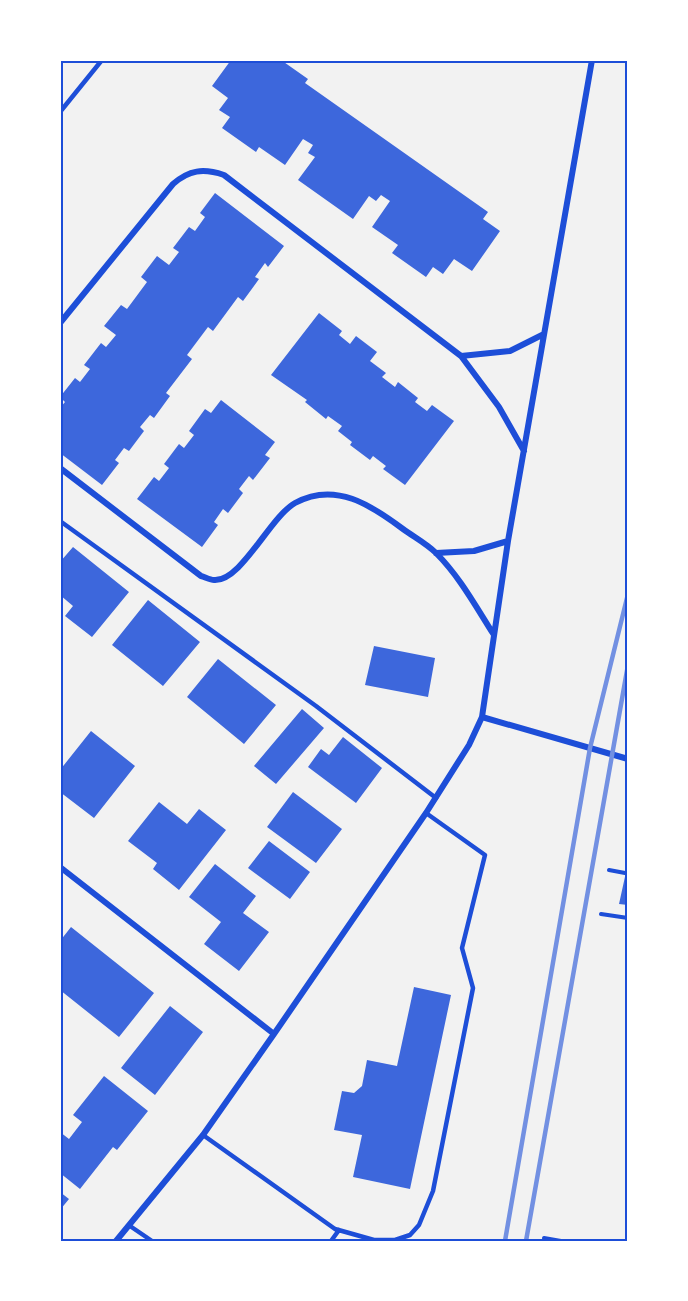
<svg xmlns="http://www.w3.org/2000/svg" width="688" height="1301" viewBox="0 0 688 1301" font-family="Cabin,sans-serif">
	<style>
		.building { fill: #3d67dc }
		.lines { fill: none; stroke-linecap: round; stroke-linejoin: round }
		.path { stroke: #1d4ed8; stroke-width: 4 }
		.service { stroke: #1d4ed8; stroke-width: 4.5 }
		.minor { stroke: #1d4ed8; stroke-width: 6 }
		.rail { stroke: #7290e2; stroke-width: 4.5 }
		.neatline { fill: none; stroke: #1d4ed8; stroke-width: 2 }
	</style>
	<rect width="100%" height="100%" fill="#f2f2f2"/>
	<path class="building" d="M231,60H281L308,79L305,83L488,212L483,219L500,231L472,271L454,259L443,274L433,267L426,277L392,253L398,245L372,227L390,201L381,195L376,201L369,196L353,219L298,180L315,157L308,153L313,145L303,139L285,165L259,147L256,152L222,128L230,117L219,110L228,98L212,86Z
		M215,193L284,246L268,267L265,263L255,277L259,279L243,301L238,297L213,331L208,327L187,355L192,359L166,393L170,396L154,418L150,415L140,427L144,431L129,451L124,448L115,460L119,463L102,485L60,453V408L65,402L60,397L75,378L80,382L90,369L84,365L101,343L106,347L116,335L104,326L121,305L127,309L147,282L141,277L157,256L169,265L179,252L173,248L189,227L195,231L205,217L200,213Z
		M319,313L342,331L339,335L350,344L356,336L377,352L370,361L386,373L382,377L395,387L398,382L418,398L415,402L427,411L432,405L454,421L405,485L383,469L386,466L373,456L370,460L350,445L352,442L338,431L342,426L328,416L326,419L305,402L307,400L271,375Z
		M221,400L275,442L265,455L270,458L253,480L249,476L239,489L243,493L228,513L223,509L214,522L218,525L202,547L137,499L154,477L159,481L169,468L164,464L179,444L184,448L194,435L189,431L205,409L211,413Z
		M73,547L129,592L92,637L65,616L73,606L60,595V562Z
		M148,600L200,642L163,686L112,645Z
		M374,646L435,658L428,697L365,685Z
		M218,659L276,705L244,744L187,697Z
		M302,709L324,728L276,784L254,766Z
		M91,731L135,766L94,818L60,792V770Z
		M343,737L382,768L356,803L308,767L321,749L329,755Z
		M293,792L342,829L316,863L267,827Z
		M159,802L187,824L199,809L226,830L179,890L153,869L157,863L128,841Z
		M269,841L310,872L290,899L248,868Z
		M628,863V905L619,904Z
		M215,864L256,896L243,913L269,932L239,971L204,944L221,922L189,897Z
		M71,927L154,993L119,1037L60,990V941Z
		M414,987L451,995L410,1189L353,1177L362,1135L334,1130L342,1091L354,1093L362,1086L367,1060L397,1066Z
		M170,1006L203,1032L155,1095L121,1068Z
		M104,1076L148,1111L117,1150L113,1147L80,1189L60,1173V1132L69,1139L82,1122L73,1115Z
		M60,1192L69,1199L60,1210Z"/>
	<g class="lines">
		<path class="path" d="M609,870L625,873
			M601,914L628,918
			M544,1238L561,1241"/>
		<path class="service" d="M60,112L102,60
			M60,521L316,706L436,798
			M203,1135L335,1229L374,1240H395L410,1235L419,1225L433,1191L473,988L462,948L485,855L426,813
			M130,1226L152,1241
			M331,1241L339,1230"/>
		<path class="minor" d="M60,323L173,184C189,170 203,168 224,175L461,356L510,351L544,334
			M461,356L499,407L524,451
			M60,468L201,576C205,577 210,580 214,580C241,582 270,517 295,503C335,481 371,505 403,529C414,537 427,544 436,553C460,577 476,607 494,635
			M436,553L474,551L508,541
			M482,717L628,759
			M60,867L274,1034
			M116,1241L203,1135L274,1034L426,813L469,745L482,717L508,541L592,60"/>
		<path class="rail" d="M505,1241L590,748L628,594
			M526,1241L628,665"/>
	</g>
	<rect width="688" height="1301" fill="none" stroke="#ffffff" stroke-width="123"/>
	<rect x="62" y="62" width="564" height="1178" class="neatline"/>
</svg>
